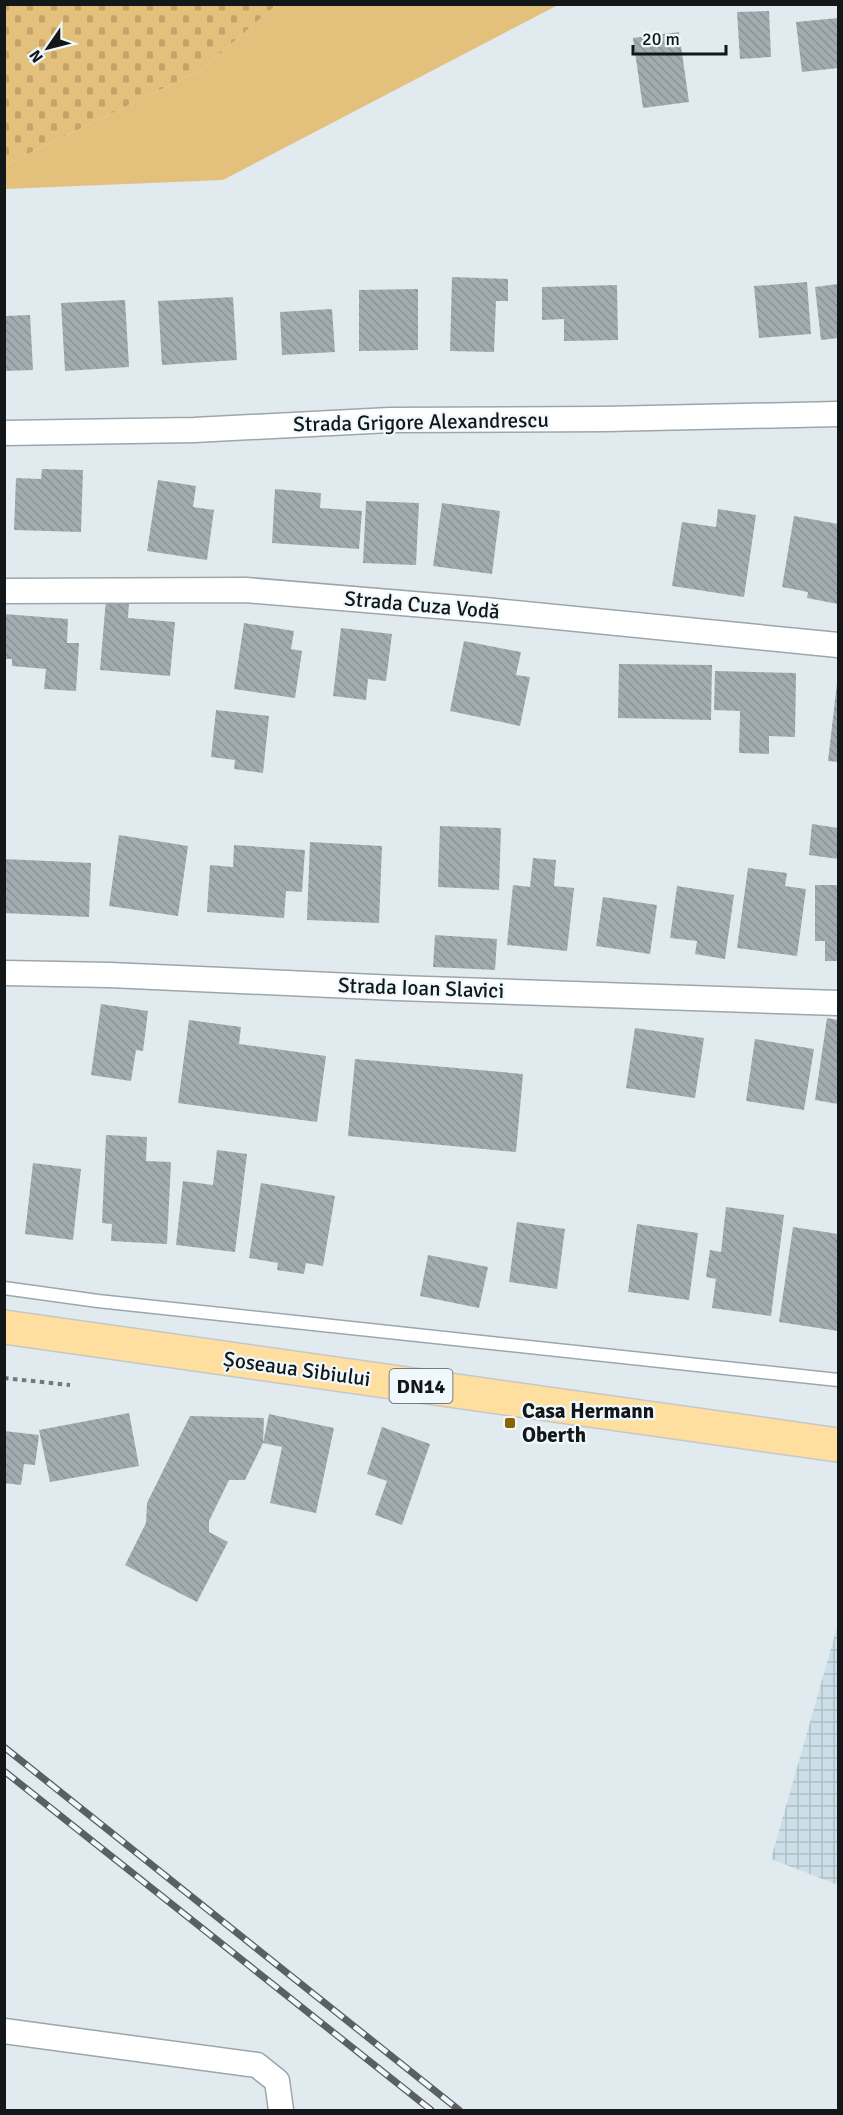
<svg xmlns="http://www.w3.org/2000/svg" width="843" height="2115" viewBox="0 0 843 2115" font-family="Signika,sans-serif">
	<style>
		.industrial { fill: url(#industrial-grid) }
		.green { fill: #e4c07d }
		.cemetery { fill: url(#cemetery-stones) }
		.building { fill: url(#building-back-hatch) }
		.lines { fill: none; stroke-linecap: round; stroke-linejoin: round }
		.lane-casing { stroke: #9da6ab; stroke-width: 15 }
		.street-casing { stroke: #9da6ab; stroke-width: 27 }
		.primary-casing { stroke: #c6c7c8; stroke-width: 36 }
		.path { stroke: #71787b; stroke-width: 4; stroke-dasharray: 4.5 4.5; stroke-linecap: butt }
		.lane { stroke: #fff; stroke-width: 12 }
		.street { stroke: #fff; stroke-width: 24 }
		.primary { stroke: #fedfa0; stroke-width: 33 }
		.rail-casing { stroke: #5a6062; stroke-width: 7 }
		.rail { stroke: #eef8fd; stroke-width: 4.5; stroke-dasharray: 14; stroke-linecap: butt }
		.poi-dot { fill: #8a6402; stroke: #eef8fd; stroke-width: 2 }
		.labels { text-anchor: middle; stroke-width: 4.5; stroke-linejoin: round; paint-order: stroke }
		.shield { fill: #eef8fd; stroke: #555a5d; stroke-width: 1.5 }
		.shield-label { font-size: 20px; font-weight: bold; fill: #131718 }
		.street-label { font-size: 21px; fill: #131718; stroke: #eef8fd }
		.poi-label { font-size: 21px; font-weight: bold; fill: #131718; stroke: #eef8fd; text-anchor: start }
	</style>
	<defs>
		<pattern id="industrial-grid" width="8" height="8" patternUnits="userSpaceOnUse" patternTransform="scale(1.5)"><rect width="8" height="8" fill="#ccdee7"/><path d="M0 4h8M4 0v8" fill="none" stroke="#aebec5"/></pattern>
		<pattern id="cemetery-stones" width="16" height="16" patternUnits="userSpaceOnUse" patternTransform="scale(1.5)"><rect width="16" height="16" fill="#e4c07d"/><path d="M2 7V4a2 2 0 0 1 4 0v3zM10 15v-3a2 2 0 0 1 4 0v3z" fill="#c3a46b"/></pattern>
		<pattern id="building-back-hatch" width="6" height="6" patternUnits="userSpaceOnUse" patternTransform="scale(1.5)"><rect width="6" height="6" fill="#a2abb0"/><path d="M-1 5l2 2M0 0l6 6M5-1l2 2" fill="none" stroke="#8b9297"/></pattern>
	</defs>
	<rect width="100%" height="100%" fill="#e0eaef"/>
	<path class="industrial" d="M838,1624V1885L771,1859Z"/>
	<path class="green" d="M276,5H558L223,180L5,189V165L201,70Z"/>
	<path class="cemetery" d="M5,4H276V5L201,70L5,165Z"/>
	<path class="building" d="M769,11L771,57L740,59L737,12Z
		M838,18V68L802,72L796,22Z
		M679,32L689,102L643,108L633,38Z
		M452,277L508,279V301H496L494,352L450,351Z
		M807,282L811,334L759,338L754,286Z
		M838,284V338L821,340L815,287Z
		M617,285L618,340L564,341V319L542,320V287Z
		M418,289V350L359,351V290Z
		M233,297L237,360L162,365L158,301Z
		M125,300L129,367L65,371L61,303Z
		M332,309L335,352L282,355L280,312Z
		M30,315L33,370L4,371V316Z
		M42,469L83,470L81,532L14,530L16,478L41,479Z
		M158,480L196,486L193,507L214,510L207,560L147,551Z
		M275,489L321,493L320,508L362,511L359,549L272,543Z
		M366,501L419,503L416,565L363,563Z
		M442,503L500,511L492,574L433,566Z
		M718,509L756,515L744,597L672,586L682,522L716,527Z
		M794,516L838,524V604L807,598L808,592L782,587Z
		M106,599L129,602L128,618L175,622L170,676L100,670Z
		M4,614L68,619L67,643H79L76,691L44,689L46,669L12,666V659H4Z
		M244,623L294,631L291,649L302,651L295,698L234,689Z
		M341,628L392,634L386,681L368,679L366,700L333,696Z
		M464,641L521,652L516,675L530,677L520,726L450,711Z
		M619,664L712,665L711,720L618,718Z
		M715,671L796,673L795,737L769,736V754L739,753L740,711L714,710Z
		M837,683H838V762L828,761Z
		M216,710L269,716L263,773L234,769L235,760L211,757Z
		M812,824L838,828V859L809,855Z
		M440,826L501,828L499,890L438,887Z
		M119,835L188,846L178,916L109,906Z
		M310,842L382,846L379,923L307,920Z
		M234,845L305,850L302,892L286,891L284,918L207,912L210,865L233,867Z
		M533,858L556,860L554,886L574,888L567,951L507,945L513,885L530,887Z
		M4,859L91,863L89,917L4,913Z
		M748,868L787,873L785,886L806,889L797,956L737,948Z
		M815,885H838V961H825V941H815Z
		M677,886L734,895L725,959L695,954L697,941L670,938Z
		M603,897L657,905L650,954L596,946Z
		M435,935L497,939L495,970L433,967Z
		M101,1004L148,1011L143,1051L136,1050L131,1081L91,1075Z
		M827,1018L838,1020V1104L815,1100Z
		M189,1020L241,1027L239,1044L326,1056L317,1122L178,1103Z
		M635,1028L704,1038L695,1098L626,1088Z
		M755,1039L814,1049L804,1110L746,1101Z
		M355,1059L523,1074L516,1152L348,1136Z
		M106,1135L147,1137L146,1161L171,1162L167,1244L111,1241L112,1224L102,1223Z
		M217,1150L247,1154L235,1252L176,1245L183,1181L213,1185Z
		M33,1163L81,1169L73,1240L25,1234Z
		M261,1183L335,1196L323,1266L306,1263L304,1274L277,1270L278,1263L249,1258Z
		M726,1207L784,1215L771,1316L712,1308L716,1279L706,1277L710,1250L721,1252Z
		M517,1222L565,1229L557,1289L509,1282Z
		M637,1224L698,1233L689,1300L628,1292Z
		M793,1227L838,1234V1331L779,1322Z
		M428,1255L488,1267L479,1308L420,1296Z
		M129,1413L139,1466L50,1482L39,1430Z
		M269,1414L334,1428L316,1513L270,1503L282,1447L263,1443Z
		M190,1416L264,1418L263,1443L245,1480H229L209,1521V1532L228,1542L197,1602L125,1565L146,1523L147,1503Z
		M382,1427L430,1444L402,1525L375,1515L387,1481L367,1474Z
		M4,1431L39,1435L35,1465L24,1464L21,1485L4,1483Z"/>
	<g class="lines">
		<g class="lane-casing">
			<path id="lane" d="M4,1288L98,1301L838,1380"/>
		</g>
		<g class="street-casing">
			<path id="street" d="M4,433L194,430L390,420L605,419L838,414
				M4,591L246,590L485,610L838,645
				M4,973L110,975L397,988L838,1003
				M4,2031L257,2065L277,2081L281,2110"/>
		</g>
		<g class="primary-casing">
			<path id="primary" d="M4,1327L838,1445"/>
		</g>
		<path class="path" d="M4,1378L70,1385"/>
		<use href="#lane" class="lane"/>
		<use href="#street" class="street"/>
		<use href="#primary" class="primary"/>
		<g class="rail-casing">
			<path id="rail" d="M4,1747L459,2110
				M4,1771L431,2110"/>
		</g>
		<use href="#rail" class="rail"/>
	</g>
	<rect class="poi-dot" x="504" y="1417" width="12" height="12" rx="3"/>
	<g class="labels">
		<rect class="shield" x="389.5" y="1369" width="63" height="34" rx="4.5"/>
		<g class="shield-label">
			<text x="421" y="1393">DN14</text>
		</g>
		<g class="street-label">
			<text transform="translate(421 422) rotate(-1)" y="7">Strada Grigore Alexandrescu</text>
			<text transform="translate(422 605) rotate(5)" y="7">Strada Cuza Vodă</text>
			<text transform="translate(421 988) rotate(2)" y="7">Strada Ioan Slavici</text>
			<text transform="translate(297 1369) rotate(8)" y="7">Șoseaua Sibiului</text>
		</g>
		<g class="poi-label">
			<text x="522" y="1418">Casa Hermann<tspan x="522" dy="24">Oberth</tspan></text>
		</g>
	</g>
	<rect width="843" height="2115" fill="none" stroke="#131718" stroke-width="12"/>
	<g transform="translate(48 48) rotate(235)" stroke="#eef8fd" stroke-width="4.5" paint-order="stroke">
	<path d="M0-4.5L10 22L0 15L-10 22Z" fill="#131718"/>
	<text y="-9" font-size="16" font-weight="bold" text-anchor="middle" fill="#131718">N</text>
	</g>
	<path d="M633 45v9h93v-9" fill="none" stroke="#131718" stroke-width="3"/>
	<text x="642" y="45" font-size="18" fill="#131718" stroke="#eef8fd" stroke-width="4.5" paint-order="stroke">20 m</text>
</svg>
